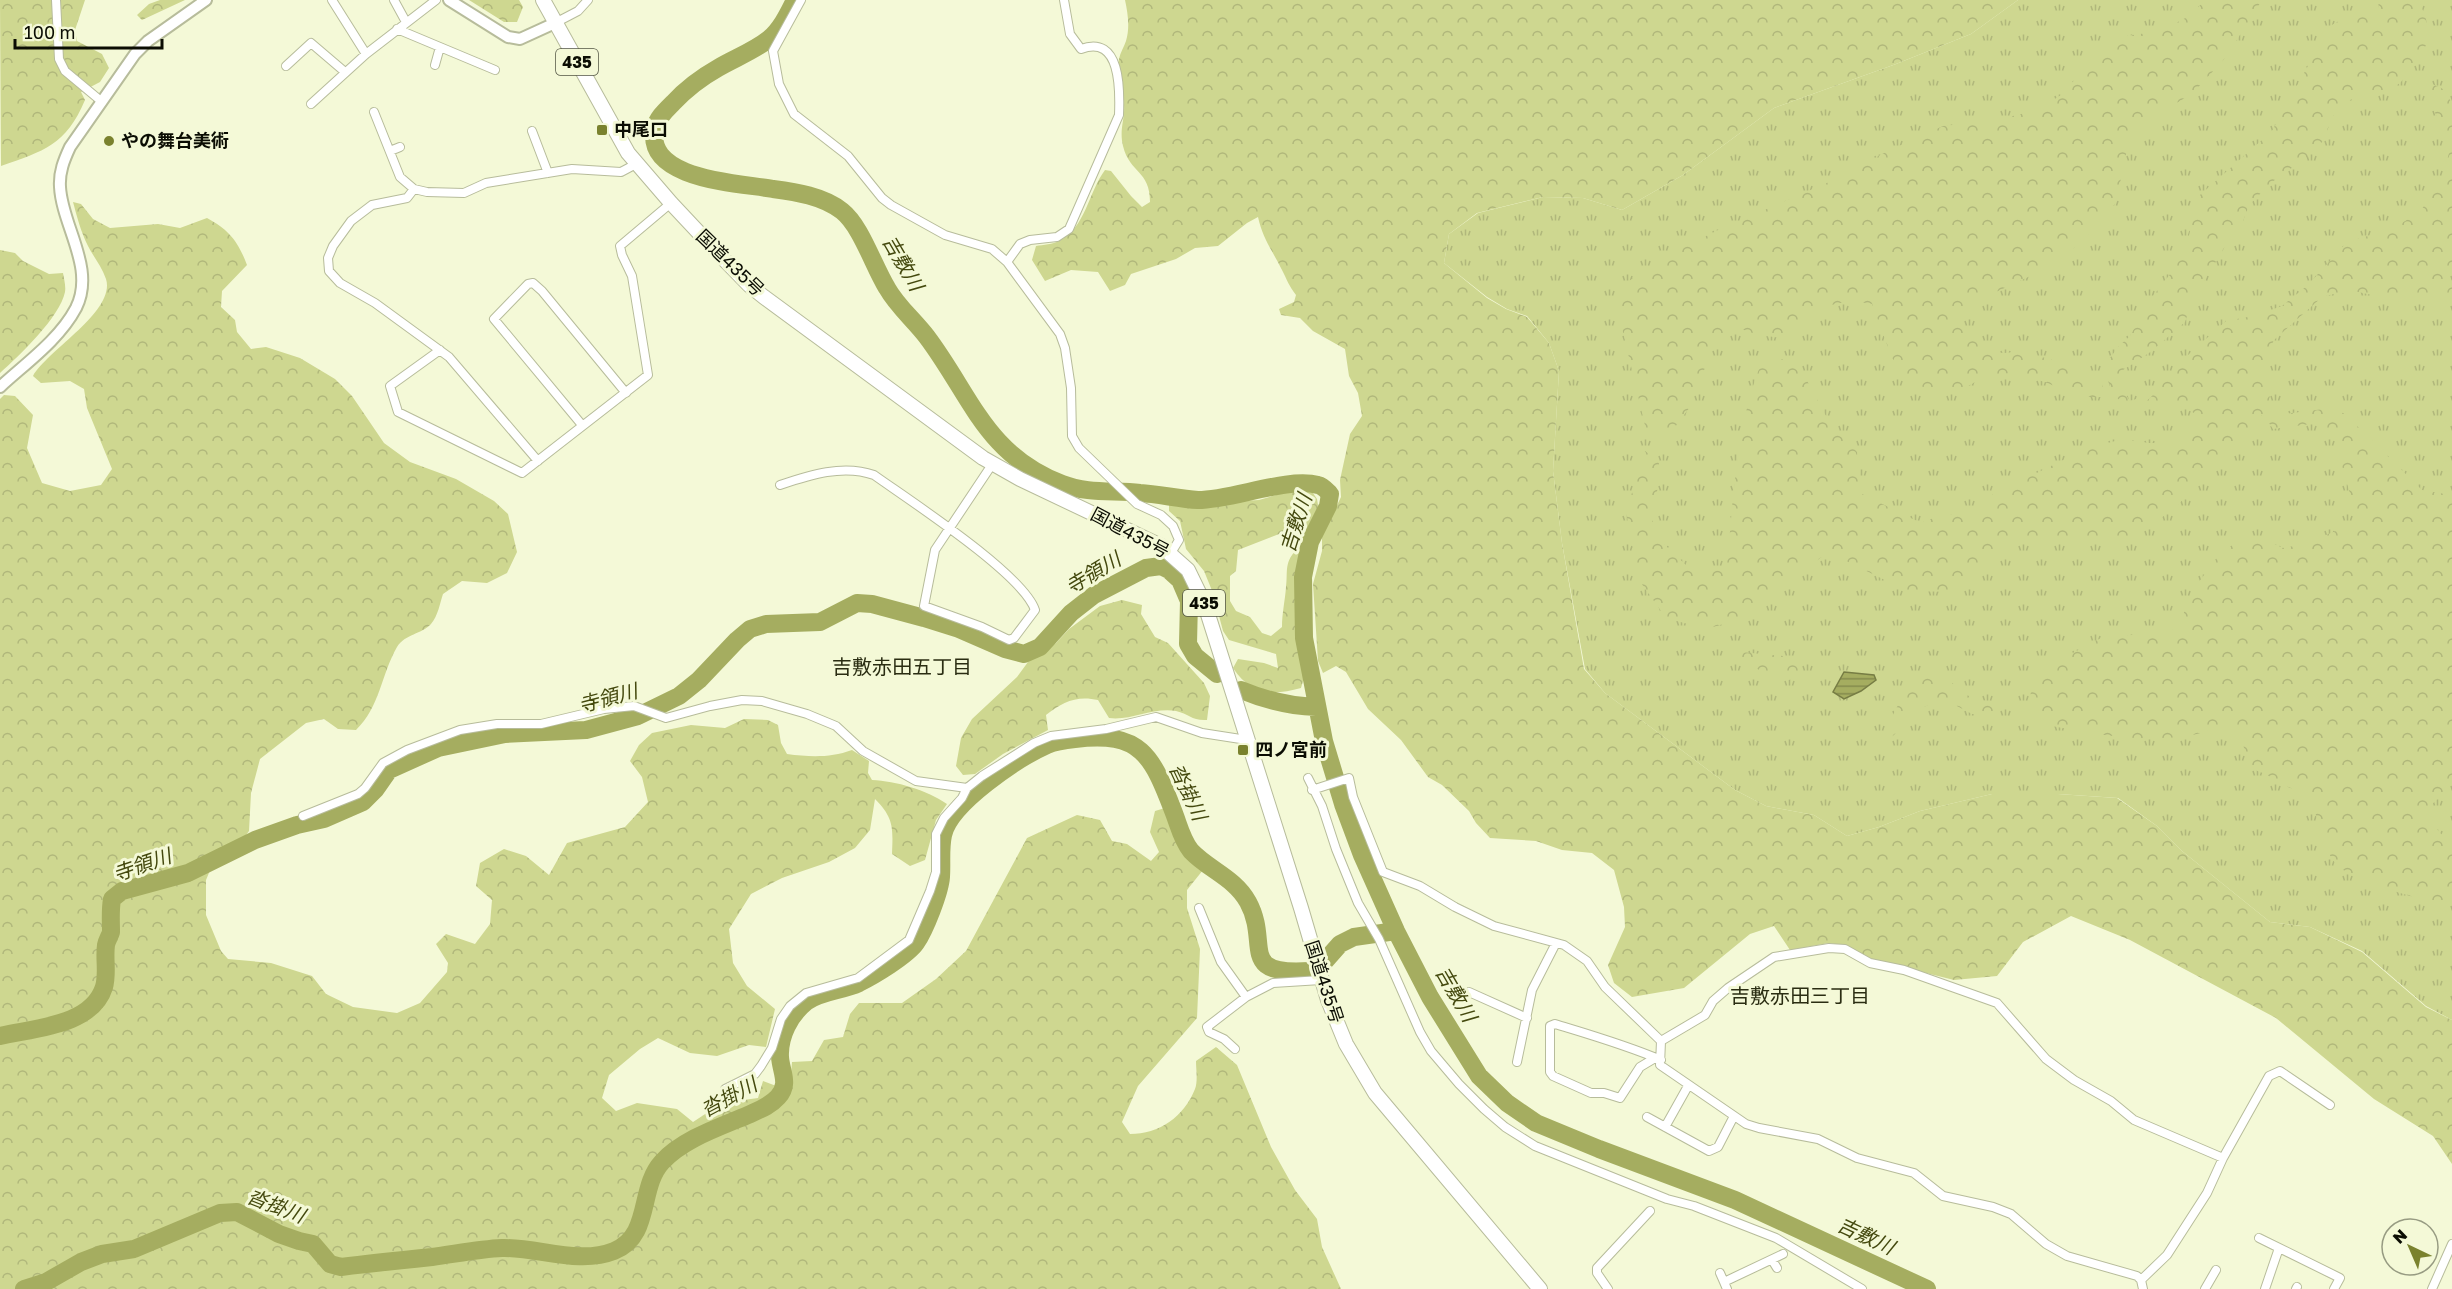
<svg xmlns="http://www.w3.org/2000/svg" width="2452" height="1289" viewBox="0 0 2452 1289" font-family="'Golos Text','Noto Sans JP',sans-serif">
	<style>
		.grass { fill: url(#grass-tufts) }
		.forest { fill: url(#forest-crowns); fill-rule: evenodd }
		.water { fill: url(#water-rules); stroke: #777d44; stroke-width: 1.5 }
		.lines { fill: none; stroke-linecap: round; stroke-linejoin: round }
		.river { stroke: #a5ad60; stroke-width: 18 }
		.street-casing { stroke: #b7bc9b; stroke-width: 10 }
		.secondary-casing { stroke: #b7bc9b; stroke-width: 14 }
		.highway-casing { stroke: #b7bc9b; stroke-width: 16 }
		.street { stroke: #fff; stroke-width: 8 }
		.secondary { stroke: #fff; stroke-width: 10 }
		.highway { stroke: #fff; stroke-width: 14 }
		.poi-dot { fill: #7a822e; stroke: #f4f9d7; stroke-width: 2 }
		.labels { text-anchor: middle; stroke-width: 6; stroke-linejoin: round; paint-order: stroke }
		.shield { fill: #f4f9d7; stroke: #515443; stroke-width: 1.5 }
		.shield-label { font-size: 16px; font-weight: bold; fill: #0b0d03 }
		.poi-label { font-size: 18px; font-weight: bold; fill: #0b0d03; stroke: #f4f9d7; text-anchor: start }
		.street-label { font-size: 18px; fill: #0b0d03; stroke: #f4f9d7 }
		.water-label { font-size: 20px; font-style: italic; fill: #44490e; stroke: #f4f9d7 }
		.neighbourhood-label { font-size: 20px; fill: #2a2d12; stroke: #f4f9d7 }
	</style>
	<defs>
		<pattern id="grass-tufts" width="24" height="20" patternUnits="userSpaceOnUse" patternTransform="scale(1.5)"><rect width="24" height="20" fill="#ced790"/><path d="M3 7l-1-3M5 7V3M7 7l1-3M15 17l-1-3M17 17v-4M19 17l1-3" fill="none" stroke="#b0b77b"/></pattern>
		<pattern id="forest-crowns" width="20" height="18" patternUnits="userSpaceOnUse" patternTransform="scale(1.5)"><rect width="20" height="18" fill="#ced790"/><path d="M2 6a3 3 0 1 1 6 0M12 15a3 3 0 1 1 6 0" fill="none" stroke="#b0b77b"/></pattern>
		<pattern id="water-rules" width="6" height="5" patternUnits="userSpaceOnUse" patternTransform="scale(1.5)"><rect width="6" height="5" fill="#a5ad60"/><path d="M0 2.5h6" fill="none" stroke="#858b4d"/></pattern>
	</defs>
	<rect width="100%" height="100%" fill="#f4f9d7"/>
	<path class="grass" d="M2018,0H2452V1020L2426,1006L2362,951L2310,927L2270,922L2182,851L2157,826L2118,798L2058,794H1992L1920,811L1879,827L1847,836L1814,815L1766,806L1735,790L1605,693L1585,669L1562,543L1553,471L1559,371L1549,343L1527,316L1507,309L1487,297L1444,263L1449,234L1478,213L1543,197L1583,198L1622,210L1683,175L1774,108L1896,64L1971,34Z"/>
	<path class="forest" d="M0,0H85L75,30L77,41L102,54L109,68L100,82L81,92L85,100C66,145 44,151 1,166Z
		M160,0H185L142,20L137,15L149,4Z
		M469,0H519L523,7L517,22H504Z
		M1125,0H2018L1971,34L1896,64L1774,108L1683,175L1622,210L1583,198L1543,197L1477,213L1449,234L1444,263L1487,298L1506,309L1527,317L1549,343L1559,371L1553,471L1562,543L1584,669L1605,693L1735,790L1766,806L1814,815L1847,836L1879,827L1920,811L1992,794H2058L2117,798L2157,826L2182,851L2270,922L2310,927L2362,952L2426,1007L2452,1020V1164L2433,1136L2374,1099L2276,1018L2130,940L2071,916L2023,942L1997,976L1954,980L1874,960L1847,946L1829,943L1790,950L1774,926L1750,934L1684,988L1632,997L1614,983L1608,965L1625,927L1624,907L1614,870L1592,853L1562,850L1536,841L1490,838L1476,823L1469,811L1442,785L1428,777L1401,740L1368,709L1346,672L1336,666L1323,673L1318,661L1313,584L1322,551V536L1341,497L1340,480L1350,434L1362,416L1358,393L1349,376L1345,349L1313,331L1300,318L1281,315L1279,309L1294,302L1296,295C1289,286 1287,280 1282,270C1272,250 1263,239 1258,217L1247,223L1218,246L1195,248L1176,259L1131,274L1125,285L1110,291L1098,272L1071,270L1045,281L1032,260L1036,246C1043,245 1053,244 1059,241C1085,229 1089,191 1105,170L1111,171L1131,196L1142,207L1150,202C1150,170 1130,174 1123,146C1119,129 1125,120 1124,105C1123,89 1117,74 1119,59C1120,53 1124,47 1126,41C1130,28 1128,14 1125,0Z
		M2205,0H2262L2226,57L2193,93L2157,115L2128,145L2116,202L2106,216L2078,245L2043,270L1966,306L1961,320C1969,335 1984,353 2004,353C2009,353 2013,351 2018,352C2042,355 2083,369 2102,383L2104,397H2080L2045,382L2012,373L1983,376L1972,384L1950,394L1916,385L1892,358L1872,304C1826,296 1818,313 1783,338L1758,335L1733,326L1714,344L1690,407L1672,431L1647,434L1615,298L1629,281L1661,259L1718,230L1829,182L1886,152L1943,126L1997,120L2037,110L2061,95L2112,38L2161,31L2191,15Z
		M2379,0H2419L2426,19L2429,41L2401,82L2387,93L2365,91L2347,102L2333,116L2323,141L2307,157L2272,182L2249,205L2242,224L2229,240L2192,301L2185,322L2152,351L2123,370L2126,395L2130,401L2142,397V401L2131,408L2117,398L2111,388L2105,372L2106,363L2119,346L2130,336L2150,300L2174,269L2188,240L2194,213L2200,195L2272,131L2330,26L2344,18L2378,9Z
		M2430,83L2443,89L2452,103V270L2447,277L2452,281V299L2372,295L2349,290L2322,297L2274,340L2259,371L2270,390L2269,408L2211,465L2179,504L2138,536H2024L1957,592L1907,591L1828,552L1741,619L1706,629L1666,618L1639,580L1626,512L1645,451L1659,461L1658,486L1652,520L1664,544L1689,568L1725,571C1730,547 1730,523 1733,498C1738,453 1744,405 1761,364L1784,359L1805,377L1826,416L1857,452L1862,494L1921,523C1939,514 1960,513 1981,511L1998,487L2024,479L2088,448L2123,439L2149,443H2171L2195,430L2196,422L2194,413C2174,401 2160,402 2138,409L2152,396L2189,354L2226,321L2253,316L2282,306L2308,285L2347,242L2392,229L2420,212L2442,178L2451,146L2448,134L2421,90Z
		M73,202L81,204L93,219L110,228L158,224L180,228L207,218C229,230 238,241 247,265L222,291L221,307L235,320L237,332L251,349L266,347L300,358L335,379L352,396L384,443L410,462L456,479L494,501L508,514L517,552L507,573L487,583L462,581L443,594C440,603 438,616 431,624C422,634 405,634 397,647C381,675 380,707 356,730L338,729L324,719L306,723L260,759L251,793L249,831L241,842L216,856L206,880V915L221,951L228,959L271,963L312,976L326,994L353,1007L397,1013L420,1003L447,972L448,963L436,944L446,934L475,944L490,924L492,900L476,886L480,863L504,849L526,856L549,875L567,843L625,827L648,802L642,777L630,761L639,745L652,733L691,725L725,728L744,719L768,720L778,725L781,743L787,754C810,757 830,758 852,750L869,761L868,773L872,780C896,781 927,790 947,804L936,820L925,860L910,866L892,854C893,828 894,818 875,799L870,830L855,848L829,862L782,878L751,894L729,929L733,963L747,986L775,1009L766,1047L749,1045L717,1056L690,1053L658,1038L640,1049L609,1075L602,1098L616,1111L637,1103L677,1109L693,1122L722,1103L758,1098L763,1081L779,1087L790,1085L792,1062L812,1061L824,1040L843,1037L850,1014L859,1003H902L936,979L966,951L1027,838L1077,815L1100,820L1112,841L1127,844L1151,861L1159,852L1150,832L1155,811L1165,808L1185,854L1203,870L1187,890V908L1200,949L1197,1018L1138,1086L1122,1122L1130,1134C1159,1134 1184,1117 1195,1089C1198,1081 1196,1069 1196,1061L1216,1047L1237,1065L1271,1147L1295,1190L1317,1219L1322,1247L1341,1289H0V399L4,395L15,396L33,415L27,448L42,483L70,491L101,485L112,469L87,408L84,389L70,381L41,383L33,376C48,350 116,311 106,279C102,267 93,256 88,246C81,232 77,217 73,202Z
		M0,250L15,253L23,261L49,274L63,273C64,279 66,286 65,292C60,317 19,356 0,373Z
		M2332,408L2345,414L2422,490L2445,494L2452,499V781L2425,813L2440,833L2452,841V902C2429,905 2355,881 2338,866C2324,853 2313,811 2313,792C2289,791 2287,786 2267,775C2262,772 2255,771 2251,767C2241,755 2249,736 2228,730C2216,726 2200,734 2188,736C2179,737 2169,738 2160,738C2120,740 2081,731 2041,724L2029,707L2032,683L2067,656L2101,638L2172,631L2183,615L2193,590L2218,556L2241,538H2261L2283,548L2304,544L2355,523L2354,508L2335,441L2318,423L2273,429L2269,423L2276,415Z
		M1311,490L1317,499L1319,511C1297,546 1294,588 1299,628C1300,641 1306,653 1306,665C1307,672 1303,681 1301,688C1272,696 1251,695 1233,668L1238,659L1264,663L1278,668L1276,654L1229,640L1223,631L1213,593L1204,571L1186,549L1180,521L1169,511V502L1194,504L1259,500L1290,491ZM1287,531L1295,551C1284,564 1288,572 1286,587C1285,601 1282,613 1282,627L1271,636L1262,633L1250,617L1236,611L1230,601V576L1236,571L1238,550Z
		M1122,600L1142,605L1141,614L1155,637L1168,643L1204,683L1210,696L1207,720C1192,721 1189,714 1176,711C1153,707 1131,721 1109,718L1098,700C1077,695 1062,702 1046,715L1048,730L1003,754L975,774L963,775L956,766L961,738L972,719L1017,677L1028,662L1056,643L1069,629L1100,606Z
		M1741,652L1803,658L1800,671L1789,680L1777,678L1740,661Z
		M1934,672L1942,675L1970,697L1997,704L1999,711L1991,715L1972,714L1955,705L1935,703L1914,710L1894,735L1877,746C1887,730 1902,690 1917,680C1922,677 1928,675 1934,672Z"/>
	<path class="water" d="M1844,672L1874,675L1876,680L1861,691L1844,699L1833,692Z"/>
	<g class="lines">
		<path class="river" d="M795,0C788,14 781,29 769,39C754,51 735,58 718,68C702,77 686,89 673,103C666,110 657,118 655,128C644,181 742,183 773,189C796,192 823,196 842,211C861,226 873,265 887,288C897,306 914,320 927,337C972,397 985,454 1062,484C1088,494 1114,490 1140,493C1159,494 1179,499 1198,500C1232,500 1287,477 1318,485C1323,486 1326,490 1330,494L1328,506L1310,542L1303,577L1304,638L1324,741L1343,804L1362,855L1396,931L1430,997L1479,1076L1507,1103L1536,1123L1599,1149L1735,1200L1927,1289
			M1241,690C1265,700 1289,706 1316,707
			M1325,961L1340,944L1354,937L1396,931
			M0,1036C34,1028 92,1026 104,987C108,973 104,959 106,945C107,940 110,936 111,932C111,921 110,911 112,899L122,891L188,873L255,840L297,825L324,819L363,802L375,790L389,770L438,748L505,734L586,730L638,716L679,696L699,680L737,640L750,629L766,624L820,622L857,603L872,604L924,618L959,629L1005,649L1024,654L1040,647L1071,613L1094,595L1146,568L1161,566L1169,570L1180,580L1189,601L1188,644L1195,656L1217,674
			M24,1289L46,1282L81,1262L102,1254L134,1249L220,1213L237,1212L279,1234L299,1241L313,1244L330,1264L341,1267C372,1263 402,1260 432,1257C455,1254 479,1249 502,1248C538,1247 579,1265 614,1251C652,1236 638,1188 662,1162C683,1139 720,1127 748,1115C759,1110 770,1106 778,1097C790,1084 781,1072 780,1057C779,1036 790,1015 806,1002C820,991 842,991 859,983C873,976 907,956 916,943C925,930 940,892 941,877C942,863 940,849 943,835C950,803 1018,758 1047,745C1056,741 1065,740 1075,739C1141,731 1152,755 1174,813C1179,826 1182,840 1191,851C1209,870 1235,878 1248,902C1271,944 1236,976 1310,971"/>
		<g class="street-casing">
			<path id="street" d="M56,0L59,59L65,71L101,101
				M332,0L366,54
				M394,0L406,22
				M801,0L773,51L779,84L794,114L848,156L882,198L891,205L945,235L992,249L1007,262L1060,334L1065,348L1071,388L1072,436L1079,448L1137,504L1161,515L1173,526L1179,540L1171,553
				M555,23L578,11L588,0
				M397,29L495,70
				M435,65L440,47
				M286,66L311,43L345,72
				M311,104L366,54L436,0
				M374,112L400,177L414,189
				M532,131L548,173
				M390,151L400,147
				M1007,262L1020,244L1030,240L1057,237L1069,229L1119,115C1120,90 1121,34 1081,49L1070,34L1064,0
				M440,350L390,386L398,412L522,473L648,375L632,276L622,255L620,246L671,203
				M582,425L494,319L528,284L533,283L542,291L626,393
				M538,461L449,357L375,303L340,283L329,271L328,258L333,246L351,221L372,205L407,198L414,189L427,192L464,193L486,183L572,169L621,172L636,164
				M780,485C810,475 843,464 874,475C909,500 1023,574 1035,610L1014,638L1009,640L982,627L924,606L935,550L993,463
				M1308,778L1322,806L1336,849L1358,903L1379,939L1420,1032L1431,1051L1459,1084L1484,1109L1505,1127L1535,1146L1667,1199L1694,1206L1776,1238L1862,1289
				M1312,790L1349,778L1353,797L1383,872L1420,886L1455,907L1494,926L1564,945L1587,961L1605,987L1661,1041L1660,1065L1746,1124L1759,1128L1818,1139L1857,1158L1914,1173L1943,1196L1993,1207L2011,1214L2046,1244L2067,1256L2137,1276L2141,1280L2143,1289
				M303,816L358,794L365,788L383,763L407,750L460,730L497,724H541L604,709L634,706L666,718L710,706L742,700L762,701L807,714L836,726L863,751L916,781L967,788
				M1199,908L1221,962L1246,997L1273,983L1321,980
				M1469,992L1527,1018
				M1661,1041L1705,1015L1713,1001L1728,988L1774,957L1829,948L1845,949L1870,963L1904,970L1997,1003L2046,1059L2074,1080L2111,1101L2134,1120L2223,1158
				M1235,1049L1224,1039L1209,1032L1207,1027L1246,997
				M1655,1058L1640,1067L1620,1098L1604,1093H1591L1553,1076L1550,1072V1026L1555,1024C1591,1035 1626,1045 1661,1060
				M1517,1062L1532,990L1556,943
				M725,1089L755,1074L761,1066L772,1048L781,1019L790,1006L806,993L858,978L909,940L930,891L936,872V834L944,818L962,798L967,788L982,776L1034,743L1051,736L1106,729L1156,717L1202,733L1247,740
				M1647,1117L1709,1151L1718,1147L1734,1116
				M1665,1127L1688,1086
				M2259,1238L2340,1278L2334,1289
				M1772,1260L1777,1268
				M1720,1273L1724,1282
				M2141,1280L2167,1255L2207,1193L2223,1158L2269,1076L2280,1071L2330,1105
				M1608,1289L1597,1273V1268L1650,1211
				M1727,1289L1724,1282L1783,1254
				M2205,1289L2216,1270
				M2265,1289L2279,1248
				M2296,1289L2297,1287
				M2432,1289L2452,1244"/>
		</g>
		<g class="secondary-casing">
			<path id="secondary" d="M449,0L508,37L520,39L555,23
				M0,387C26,363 59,340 76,308C96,268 62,226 60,187C59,172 64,160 70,147L135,54L148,41L206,0"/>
		</g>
		<g class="highway-casing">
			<path id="highway" d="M543,0L628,153L671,203L716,251L749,285L764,297L983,458L1020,479L1161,546L1188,570L1205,605L1301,908L1328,1000L1346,1044L1375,1093L1540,1289"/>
		</g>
		<use href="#street" class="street"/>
		<use href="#secondary" class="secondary"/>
		<use href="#highway" class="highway"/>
	</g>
	<g class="poi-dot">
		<rect x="596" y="124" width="12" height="12" rx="3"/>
		<circle cx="109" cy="141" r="6"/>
		<rect x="1237" y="744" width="12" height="12" rx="3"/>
	</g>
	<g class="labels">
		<g class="shield">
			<rect x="556" y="49" width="42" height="26" rx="4.5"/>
			<rect x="1183" y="590" width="42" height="26" rx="4.5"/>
		</g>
		<g class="shield-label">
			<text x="577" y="68">435</text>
			<text x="1204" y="609">435</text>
		</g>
		<g class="poi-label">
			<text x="614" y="136">中尾口</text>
			<text x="121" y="147">やの舞台美術</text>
			<text x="1255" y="756">四ノ宮前</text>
		</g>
		<g class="street-label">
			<text transform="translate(730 263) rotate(44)" y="6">国道435号</text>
			<text transform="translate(1130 533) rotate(28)" y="6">国道435号</text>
			<text transform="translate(1324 982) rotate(72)" y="6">国道435号</text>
		</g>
		<g class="water-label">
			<text transform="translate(903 263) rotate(60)" y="7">吉敷川</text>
			<text transform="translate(1296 523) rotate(-72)" y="7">吉敷川</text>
			<text transform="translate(1093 573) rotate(-31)" y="7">寺領川</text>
			<text transform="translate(608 698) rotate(-15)" y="7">寺領川</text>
			<text transform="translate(1188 792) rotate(65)" y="7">沓掛川</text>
			<text transform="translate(142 865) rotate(-19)" y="7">寺領川</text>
			<text transform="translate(1456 994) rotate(60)" y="7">吉敷川</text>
			<text transform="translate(729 1097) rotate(-28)" y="7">沓掛川</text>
			<text transform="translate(276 1206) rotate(21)" y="7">沓掛川</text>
			<text transform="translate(1866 1236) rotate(25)" y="7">吉敷川</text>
		</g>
		<g class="neighbourhood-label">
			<text x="902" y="674">吉敷赤田五丁目</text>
			<text x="1800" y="1003">吉敷赤田三丁目</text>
		</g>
	</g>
	<g transform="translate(2410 1247) rotate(316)"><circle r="28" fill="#f4f9d7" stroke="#979b82" stroke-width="1.5"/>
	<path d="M0-4.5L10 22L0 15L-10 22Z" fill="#7a822e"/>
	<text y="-9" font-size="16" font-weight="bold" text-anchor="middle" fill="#0b0d03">N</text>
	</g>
	<path d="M15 39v9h147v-9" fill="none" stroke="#0b0d03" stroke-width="3"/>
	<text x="24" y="39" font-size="18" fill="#0b0d03" stroke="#f4f9d7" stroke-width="4.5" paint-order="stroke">100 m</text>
</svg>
